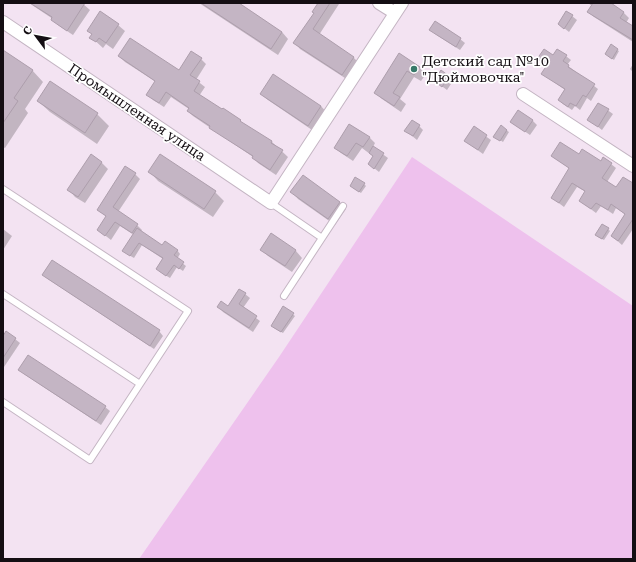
<svg xmlns="http://www.w3.org/2000/svg" width="636" height="562" viewBox="0 0 636 562" font-family="'Roboto Serif',serif">
	<style>
		.green { fill: #eec1ed }
		.shadow { fill: #0003 }
		.building { fill: #c4b5c4; stroke: #ad9eac }
		.lines { fill: none; stroke-linecap: round; stroke-linejoin: round }
		.lane-casing { stroke: #c4b5c3; stroke-width: 8 }
		.street-casing { stroke: #c4b5c3; stroke-width: 14 }
		.lane { stroke: #fff; stroke-width: 6 }
		.street { stroke: #fff; stroke-width: 12 }
		.poi-dot { fill: #377869; stroke: #fff; stroke-width: 1.5 }
		.labels { text-anchor: middle; stroke-width: 3.5; stroke-linejoin: round; paint-order: stroke }
		.poi-label { font-size: 14px; fill: #140e13; stroke: #fff; text-anchor: start }
		.street-label { font-size: 14px; fill: #140e13; stroke: #fff }
	</style>
	<rect width="100%" height="100%" fill="#f3e3f2"/>
	<path class="green" d="M412,157L633,306V559H139L279,357Z"/>
	<path class="shadow" d="M29,3H82L90,10L73,35L58,25L53,19Z
		M199,3H237L282,32L288,39L278,55Z
		M319,3H338L339,4L319,35L353,57L359,63L348,80L300,49L295,43L315,13Z
		M588,3H609L623,12L629,18L626,23L633,27V42L594,17L588,12L592,6Z
		M567,12L577,20L569,32L559,24Z
		M118,25L125,31L113,49L106,44L103,48L91,37Z
		M435,34L460,39L465,43L460,50Z
		M558,50L571,60L567,65L598,89L591,101L587,98L580,110L575,106L572,110L563,104L559,100L565,90L543,74L547,66L538,59L554,57Z
		M617,50L619,51L614,60L608,56Z
		M3,51L32,70L43,82L25,109L28,113L5,148L3,147Z
		M400,55L419,67L426,74L421,81L414,77L400,99L406,104L401,112L382,99L375,92Z
		M119,56L179,72L201,59L206,64L196,80L205,87L199,96L240,121L245,125L272,142L288,157L276,175L258,163L253,157L193,116L188,111L189,109L171,97L164,107L153,100L148,94L156,82L125,62Z
		M633,64V72L630,69Z
		M441,72L453,81L447,90L435,81Z
		M261,94L321,106L327,113L315,132L268,100Z
		M38,101L97,114L109,126L97,144L50,112Z
		M599,104L613,114L602,130L589,120Z
		M532,120L537,125L530,135L511,122Z
		M350,125L370,138L375,143L373,147L388,158L379,172L369,164L374,157L362,148L353,161L341,153L335,148Z
		M419,126L423,130L417,140L406,131Z
		M501,127L509,132L503,142L497,138Z
		M474,128L491,140L483,154L465,141Z
		M552,156H579L601,162L611,164L616,168L607,182L617,189L633,184V229L622,245L612,236L626,215L616,208L613,214L601,206L596,213L580,201L586,192L577,187L564,207L552,198L570,169Z
		M101,162L108,169L85,203L75,197L69,190Z
		M150,172L215,192L224,201L213,217L158,181Z
		M135,174L140,179L118,212L137,225L142,230L141,232L163,246L177,250L180,254L177,259L186,266L183,271L177,267L170,278L160,272L163,259L142,245L134,258L127,254L134,235L120,226L111,240L98,230L107,217L98,210Z
		M303,176L340,203L346,209L335,225L298,199L292,192Z
		M364,184L366,186L361,193L353,188Z
		M3,229L12,236L3,250Z
		M608,229L610,231L604,240L598,237Z
		M271,235L296,251L302,258L292,272L268,256L261,249Z
		M44,275L159,331L163,336L154,349L48,279Z
		M240,290L250,298L243,308L260,321L253,332L223,312L219,307H229Z
		M284,308L295,316L283,333L274,328Z
		M3,338L15,339L20,343L4,367Z
		M20,370L105,407L110,411L101,425L24,374Z"/>
	<path class="building" d="M30,3H85L67,31L51,20L52,17Z
		M201,3H239L282,32L271,49Z
		M318,3H330L313,29L354,57L342,75L293,43L314,13L312,12Z
		M593,3H611L624,12L620,18L633,26V40L587,12Z
		M100,11L119,24L106,43L99,38L96,42L89,38L92,34L87,31Z
		M566,11L573,15L564,29L558,24Z
		M435,21L461,38L456,47L429,30Z
		M130,38L179,70L191,51L202,58L190,75L200,81L194,91L222,109L223,108L241,120L240,121L272,141L271,143L283,150L270,170L252,158L253,156L209,128L210,126L187,111L189,108L166,92L159,103L146,95L155,81L118,56Z
		M611,44L618,49L612,59L605,54Z
		M544,49L553,55L557,49L567,55L563,61L569,65L568,67L595,84L586,97L583,95L576,106L570,103L568,107L558,100L565,89L541,74L547,65L537,59Z
		M3,50L33,70L14,98L18,101L3,123Z
		M399,53L420,67L414,75L407,71L393,93L400,97L394,106L374,93Z
		M441,70L449,76L442,87L434,81Z
		M273,74L321,106L308,126L260,94Z
		M50,81L98,113L85,133L37,101Z
		M598,103L609,109L598,127L587,120Z
		M518,110L533,120L525,132L510,122Z
		M412,120L420,125L413,136L404,131Z
		M349,124L370,137L363,147L356,143L347,156L334,148Z
		M501,125L507,130L500,141L493,137Z
		M474,126L487,135L478,150L464,141Z
		M560,142L579,154L582,149L601,161L603,157L612,163L602,178L616,187L623,177L633,183V219L618,241L611,236L625,214L611,204L608,210L596,203L591,209L579,201L585,191L572,183L559,203L551,198L569,168L551,156Z
		M373,146L384,153L374,169L368,164L373,156L369,153Z
		M91,154L102,162L78,197L67,190Z
		M160,154L216,191L204,209L148,172Z
		M125,166L136,173L113,207L138,224L132,233L115,222L105,236L97,230L106,216L97,210Z
		M303,175L340,202L328,219L290,192Z
		M355,177L365,183L359,192L350,186Z
		M602,224L609,228L602,239L595,235Z
		M137,228L162,245L165,241L178,250L174,255L184,262L179,269L174,265L166,276L156,269L163,258L139,243L130,256L122,251Z
		M271,233L296,250L285,266L260,250Z
		M52,260L160,330L150,346L42,275Z
		M239,289L246,293L239,304L257,316L249,328L217,307L221,301L228,306Z
		M283,306L294,313L281,332L271,326Z
		M6,331L16,338L3,358V336Z
		M28,355L106,406L96,421L18,370Z"/>
	<g class="lines">
		<g class="lane-casing">
			<path id="lane" d="M3,189L188,311L90,460L3,402
				M271,203L322,238
				M3,294L140,384
				M284,296L343,206"/>
		</g>
		<g class="street-casing">
			<path id="street" d="M379,3L395,13
				M3,22L271,203L402,3
				M523,94L633,166"/>
		</g>
		<use href="#lane" class="lane"/>
		<use href="#street" class="street"/>
	</g>
	<circle class="poi-dot" cx="414" cy="69" r="4"/>
	<g class="labels">
		<g class="poi-label">
			<text x="422" y="66">Детский сад №10<tspan x="422" dy="16">"Дюймовочка"</tspan></text>
		</g>
		<g class="street-label">
			<text transform="translate(137 112) rotate(34)" y="5">Промышленная улица</text>
		</g>
	</g>
	<rect width="636" height="562" fill="none" stroke="#140e13" stroke-width="8"/>
	<g transform="translate(36 36) rotate(302)" stroke="#ffffff" stroke-width="3" paint-order="stroke">
	<path d="M0-3L7 15L0 10L-7 15Z" fill="#140e13"/>
	<text y="-6" font-size="11" font-weight="bold" text-anchor="middle" fill="#140e13">С</text>
	</g>
</svg>
